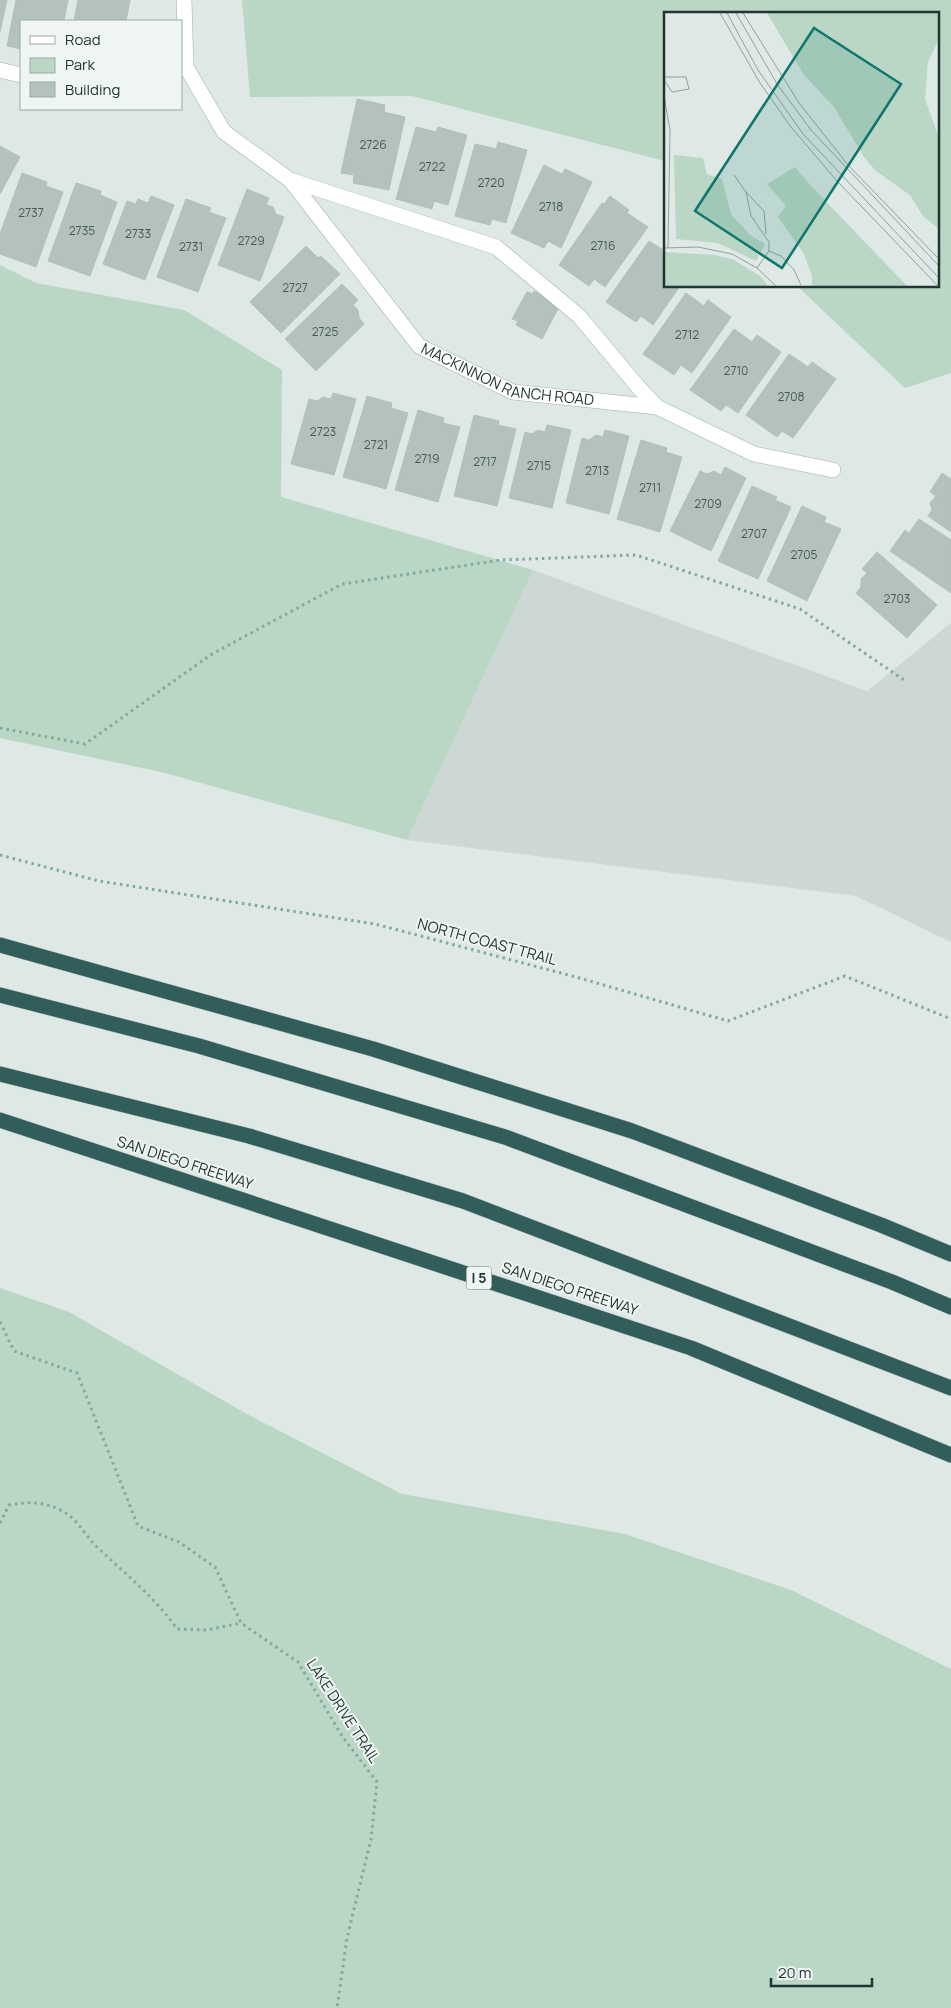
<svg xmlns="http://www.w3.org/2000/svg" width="951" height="2008" viewBox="0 0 951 2008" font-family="Manrope,sans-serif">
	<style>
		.built { fill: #cdd7d4 }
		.green { fill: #b9d7c4 }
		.building { fill: #b4c2be; stroke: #b2c1bc }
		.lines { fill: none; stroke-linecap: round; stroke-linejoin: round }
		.minor-casing { stroke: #a2afac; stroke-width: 16 }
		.highway-casing { stroke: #bcc3c2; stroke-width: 16 }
		.path { stroke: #82a8a0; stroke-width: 3; stroke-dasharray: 2.5 4; stroke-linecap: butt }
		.minor { stroke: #fff; stroke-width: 15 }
		.highway { stroke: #315e5a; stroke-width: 15 }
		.labels { text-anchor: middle; stroke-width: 4; stroke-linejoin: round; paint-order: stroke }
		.number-label { font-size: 12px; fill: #465955 }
		.shield { fill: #eef5f2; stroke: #5e6f6c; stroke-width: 1 }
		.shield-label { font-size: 14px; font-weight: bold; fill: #213632 }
		.street-label { font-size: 15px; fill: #213632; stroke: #eef5f2 }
		.inset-road { fill: none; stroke: #92a19d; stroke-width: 1 }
		.view { fill: #0f766e; fill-opacity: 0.15; stroke: #0f766e; stroke-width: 2.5 }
		.inset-edge { fill: none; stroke: #213632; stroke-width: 2.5 }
	</style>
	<rect width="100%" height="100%" fill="#dee8e5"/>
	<path class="built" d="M533,570L867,691L951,623V942L856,896L407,840Z"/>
	<path class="green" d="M242,0H951V373L905,388L797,286H937V14H665V163L661,160L412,96L250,97Z
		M0,265L36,283L184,310L282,370L281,497L533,570L407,840L161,772L0,738Z
		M0,1288L69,1312L245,1413L402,1494L625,1534L791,1590L951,1669V2008H0Z"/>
	<path class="building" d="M0,0H7L0,32Z
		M16,0H68L64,21H21V49L7,46Z
		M78,0H130L126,21H74Z
		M357,99L385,105L384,112L405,117L389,190L353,183L354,175L341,173Z
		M416,127L436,132L438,127L467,135L448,205L434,201L432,209L396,199Z
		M498,142L527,150L506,223L492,219L490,225L455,216L475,144L496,149Z
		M0,146L20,157L0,194Z
		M544,165L562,174L565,169L592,182L561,248L548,241L544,248L511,233Z
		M22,173L47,182L46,186L63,192L36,267L0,254V234Z
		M76,183L101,191L100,195L117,202L90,276L48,261Z
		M247,189L269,198L266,205L273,207L276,214L284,217L260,281L218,265Z
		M151,196L174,205L145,280L103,264L127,201L136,204L138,199L148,203Z
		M610,196L629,210L627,213L648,227L605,287L594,279L589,286L559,265L602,203L604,204Z
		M186,199L211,208L209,212L226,218L198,292L157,277Z
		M649,241L665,251V286H680L653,325L641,316L636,322L606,302Z
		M306,246L318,258L321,256L340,274L281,333L250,302Z
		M342,284L358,300L353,305L358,310L359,318L364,324L316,371L285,339Z
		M534,291L560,305L542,339L516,325L518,321L512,319L527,292L533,294Z
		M686,293L704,306L708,300L731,317L692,373L681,365L674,375L643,354Z
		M734,329L752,342L757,335L781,352L738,413L726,405L721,411L690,390Z
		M789,354L808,367L812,362L836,379L793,438L782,431L777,437L746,415Z
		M333,393L356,399L334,475L291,464L309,399L317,401L323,397L331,399Z
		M367,396L392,403L391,408L408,413L386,489L343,477Z
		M418,410L444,418L443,423L460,427L438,502L395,490Z
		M474,415L499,421L498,425L516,429L497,506L454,496Z
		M547,425L571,430L552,508L509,498L525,432L532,434L538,430L545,432Z
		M605,430L629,436L609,514L566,503L582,438L589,440L596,435L603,437Z
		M641,440L667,448L666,452L682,457L660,532L617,519Z
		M725,467L746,478L711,551L670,531L700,471L707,474L714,471L721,475Z
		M942,473L951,479V532L928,516L932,510L930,503L936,496L930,492Z
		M752,486L777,497L775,500L791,507L758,579L718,561Z
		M802,506L826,517L824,522L841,529L807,601L767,581Z
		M919,519L951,540V593L890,551L905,530L909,533Z
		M877,552L937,605L907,638L856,593L861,587V579L867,573L862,569Z"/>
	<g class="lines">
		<g class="minor-casing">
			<g id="minor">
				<path d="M184,0L186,67L224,132L290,180L496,247L579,316L639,388L657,407L754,454L833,470"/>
				<path d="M0,70L21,75"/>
				<path id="s1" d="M290,180L419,346L513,392L657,407"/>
			</g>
		</g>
		<g class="highway-casing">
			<path id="highway" d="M0,945L373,1049L632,1131L881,1225L951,1254
				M0,995L199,1046L505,1137L892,1282L951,1307
				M0,1074L249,1136L463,1201L951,1388
				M0,1120L691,1348L951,1455"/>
		</g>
		<path class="path" d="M0,728L85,744L212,654L342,584L501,560L636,555L800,609L904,680
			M0,855L99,881L375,924L576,977L728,1021L845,976L951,1019
			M0,1322L14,1351L77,1373L138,1526L179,1542L215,1567L241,1623L298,1662L342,1736L377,1782L371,1839L347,1938L337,2008
			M0,1523L9,1505C27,1502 41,1501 58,1509C76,1516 83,1533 96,1546C124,1573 155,1597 177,1629L207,1630L241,1623"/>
		<use href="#minor" class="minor"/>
		<use href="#highway" class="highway"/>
	</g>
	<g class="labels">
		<g class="number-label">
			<text x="373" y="149">2726</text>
			<text x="432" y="171">2722</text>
			<text x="491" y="187">2720</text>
			<text x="551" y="211">2718</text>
			<text x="31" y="217">2737</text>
			<text x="82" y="235">2735</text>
			<text x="138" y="238">2733</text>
			<text x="251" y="245">2729</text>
			<text x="603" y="250">2716</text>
			<text x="191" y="251">2731</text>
			<text x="295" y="292">2727</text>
			<text x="325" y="336">2725</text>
			<text x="687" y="339">2712</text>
			<text x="736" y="375">2710</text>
			<text x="791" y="401">2708</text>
			<text x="323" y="436">2723</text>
			<text x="376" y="449">2721</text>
			<text x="427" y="463">2719</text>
			<text x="485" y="466">2717</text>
			<text x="539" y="470">2715</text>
			<text x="597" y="475">2713</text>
			<text x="650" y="492">2711</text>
			<text x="708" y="508">2709</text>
			<text x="754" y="538">2707</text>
			<text x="804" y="559">2705</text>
			<text x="897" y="603">2703</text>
		</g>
		<rect class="shield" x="466.5" y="1266.5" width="25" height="23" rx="4"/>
		<g class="shield-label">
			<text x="479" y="1283">I 5</text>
		</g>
		<g class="street-label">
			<text dy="5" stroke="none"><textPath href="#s1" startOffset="305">MACKINNON RANCH ROAD</textPath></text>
			<text transform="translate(487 942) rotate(15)" y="5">NORTH COAST TRAIL</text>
			<text transform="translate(185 1163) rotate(18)" y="5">SAN DIEGO FREEWAY</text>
			<text transform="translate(570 1289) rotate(18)" y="5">SAN DIEGO FREEWAY</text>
			<text transform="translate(343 1711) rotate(57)" y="5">LAKE DRIVE TRAIL</text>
		</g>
	</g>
	<g transform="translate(664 12)">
		<rect width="275" height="275" fill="#dee8e5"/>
		<path d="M103,1H275V27L264,50L261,87L275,126V217L259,204L246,183L212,159L200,145L170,95L140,63ZM10,143L39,146L43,162L58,167L67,202L86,223L101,232L92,249L54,231L12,227ZM131,155L149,176L243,274H148V264L140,242L114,205L122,194L103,172ZM0,240L51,243L70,248L96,264L104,274H0Z" fill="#b9d7c4"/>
		<path class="inset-road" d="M56,1L96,71L127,115L173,169L274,274M63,1L94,58L139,122L275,266M72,1L113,72L147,118L275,254M79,1L135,91L184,153L275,247M0,65H22L25,77L8,80L0,68M0,84L6,118L4,236M70,163L82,180L87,204L105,230V239L93,256M82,180L100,199L102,222M0,236L34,235L68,242L93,256L112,274M105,239L117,244L130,258L137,273"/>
		<path class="view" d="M150,16L237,72L118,256L31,199Z"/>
		<rect width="275" height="275" class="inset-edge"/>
	</g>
	<rect x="20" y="20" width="162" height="90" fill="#eef5f2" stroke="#9ca9a5"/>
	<rect x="30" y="36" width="25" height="8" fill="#ffffff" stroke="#9ca9a5"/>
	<text x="65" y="45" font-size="15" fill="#213632">Road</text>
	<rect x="30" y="58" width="25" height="15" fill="#b9d7c4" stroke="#9ca9a5"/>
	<text x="65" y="70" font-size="15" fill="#213632">Park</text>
	<rect x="30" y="82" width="25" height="15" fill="#b4c2be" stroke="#9ca9a5"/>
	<text x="65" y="95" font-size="15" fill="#213632">Building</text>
	<path d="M771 1978v8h101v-8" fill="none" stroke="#213632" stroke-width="2.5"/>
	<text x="778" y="1978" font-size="15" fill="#213632" stroke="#eef5f2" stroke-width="4" paint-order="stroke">20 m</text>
</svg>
